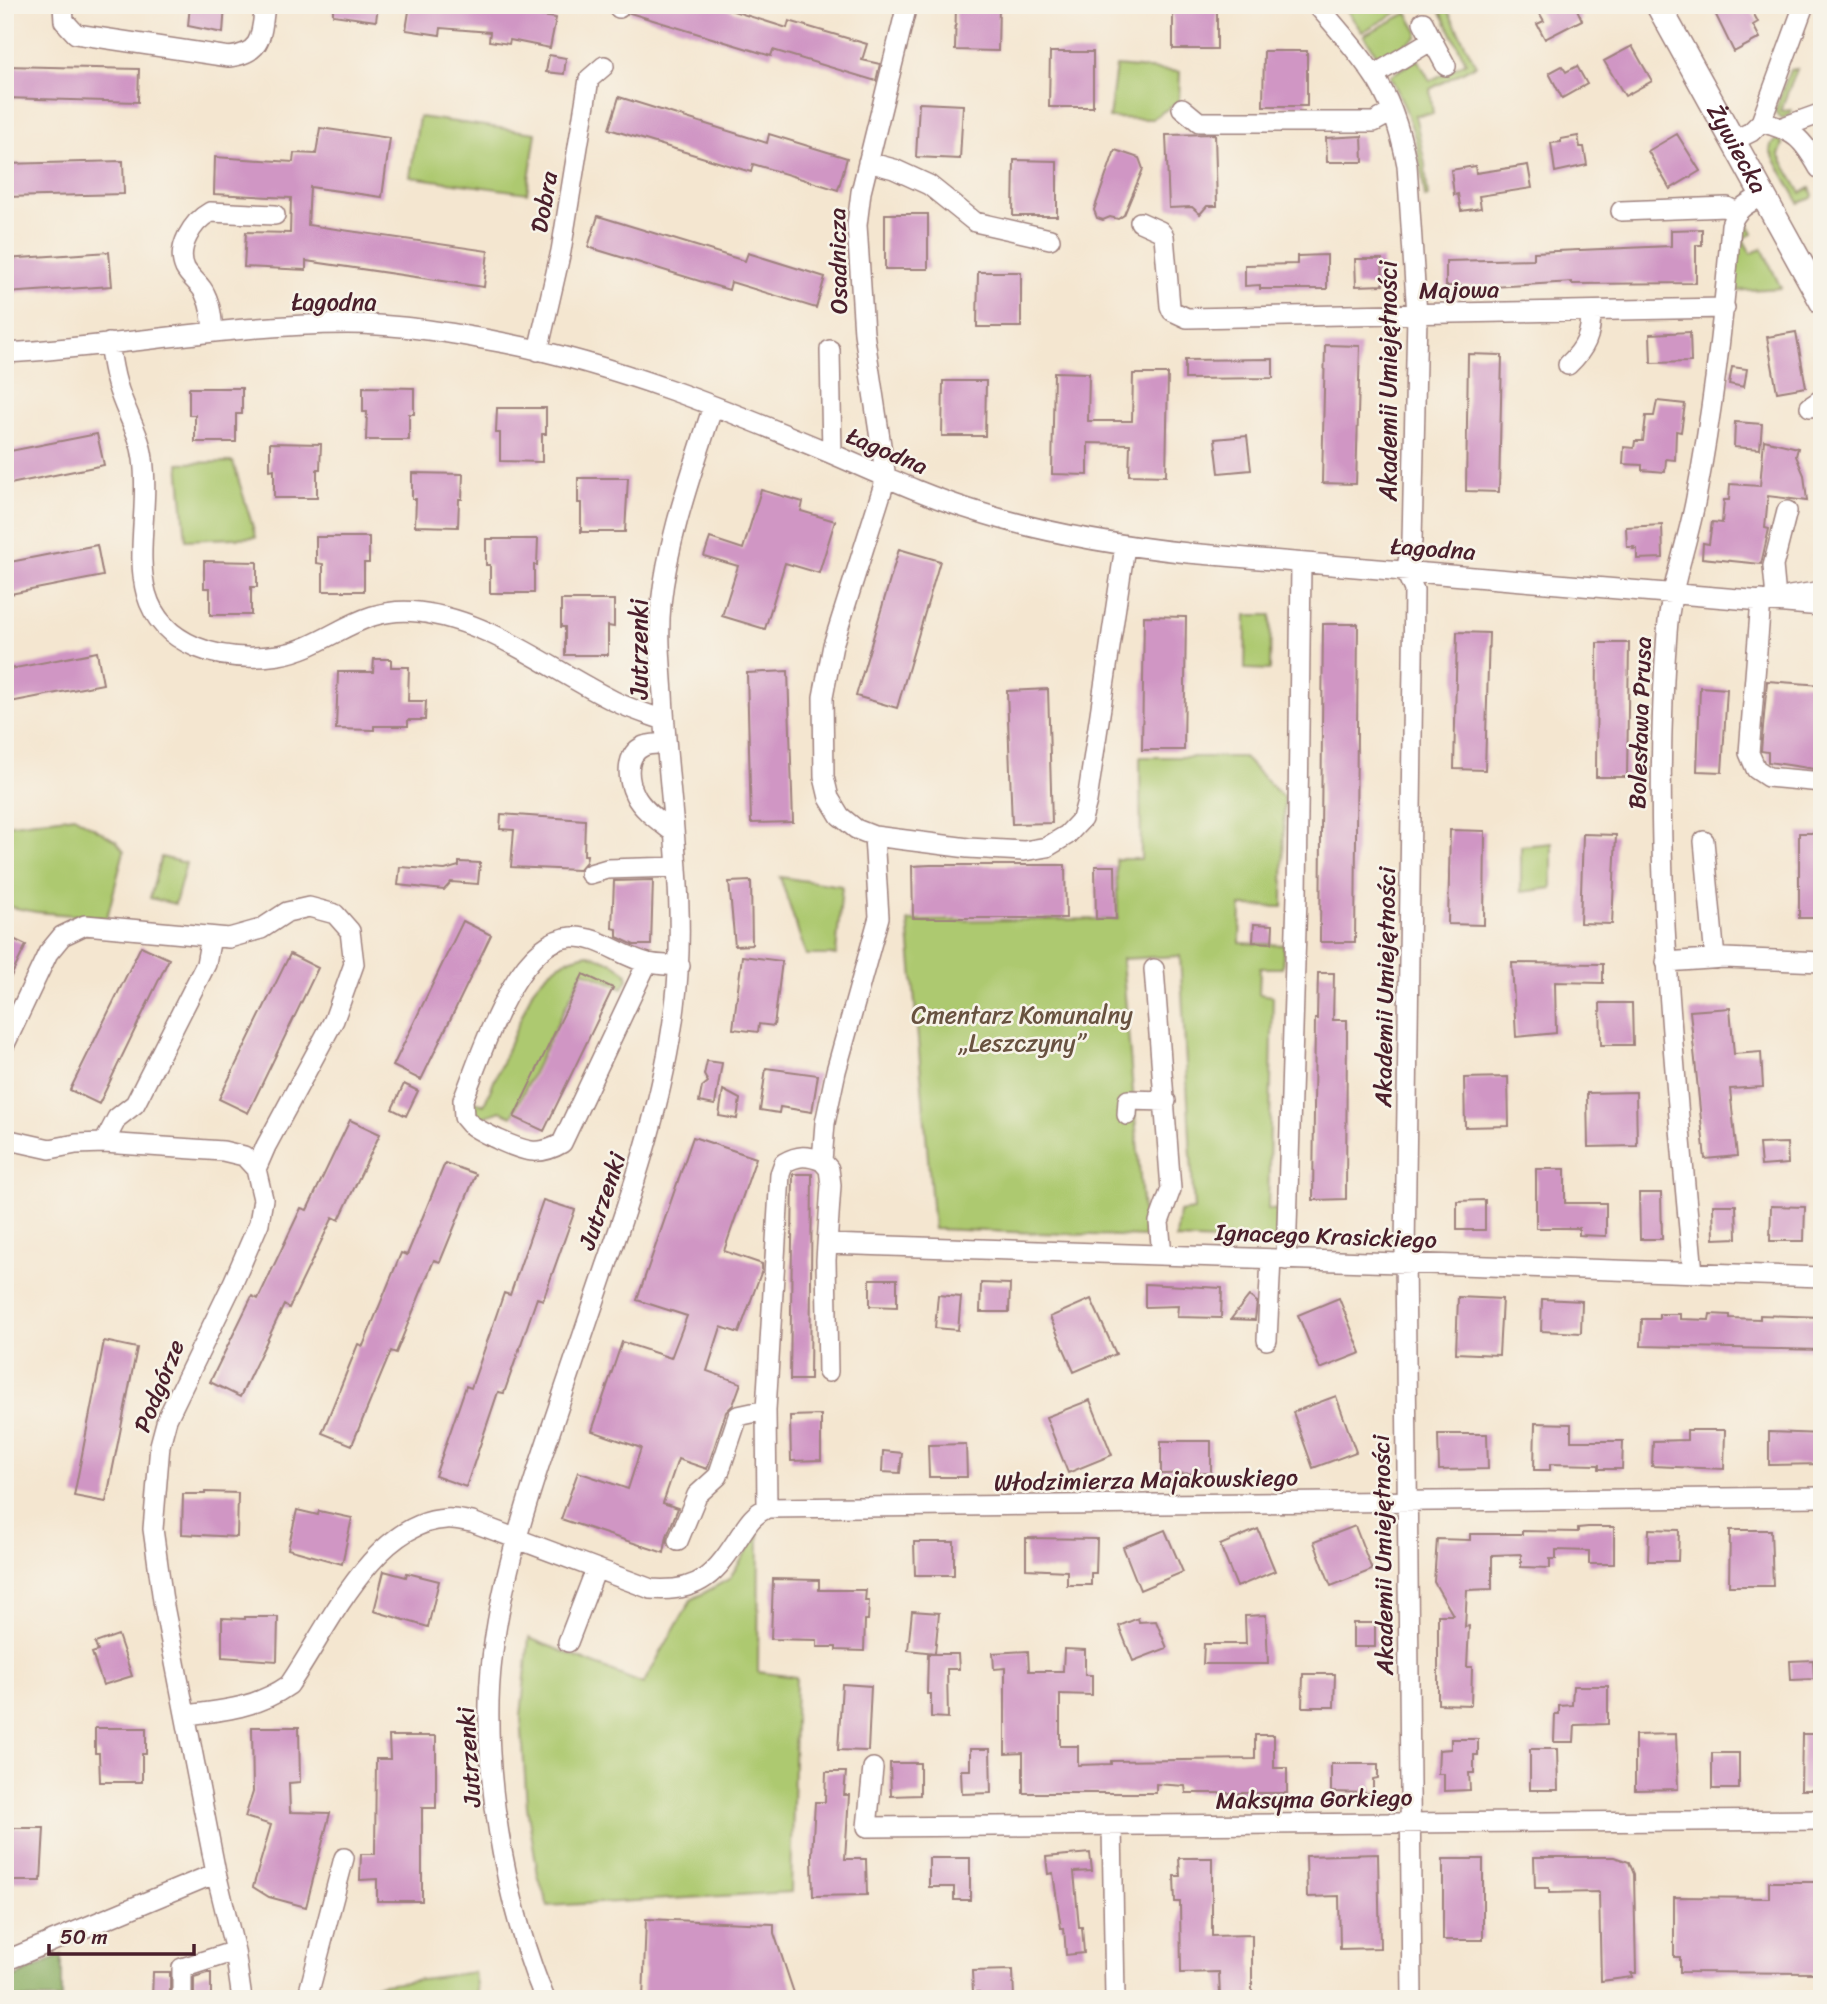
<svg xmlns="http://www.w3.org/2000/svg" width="1827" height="2004" viewBox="0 0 1827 2004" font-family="Sriracha,sans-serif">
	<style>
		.green { fill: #adc970; stroke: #7c744e; stroke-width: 2 }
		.forest { fill: #8aad62; stroke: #6a6646; stroke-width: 2 }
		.building { fill: #d096c4 }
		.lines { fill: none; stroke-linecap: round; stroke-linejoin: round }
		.minor-casing { stroke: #9f827e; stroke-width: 22 }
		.major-casing { stroke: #9f827e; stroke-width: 27 }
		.minor { stroke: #fff; stroke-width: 19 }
		.major { stroke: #fff; stroke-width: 24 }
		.labels { text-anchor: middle; stroke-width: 5; stroke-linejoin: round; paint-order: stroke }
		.street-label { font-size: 24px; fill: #4a1f2b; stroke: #f7f3e8 }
		.park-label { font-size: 24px; fill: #685240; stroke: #f7f3e8 }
	</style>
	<rect width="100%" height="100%" fill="#f7f3e8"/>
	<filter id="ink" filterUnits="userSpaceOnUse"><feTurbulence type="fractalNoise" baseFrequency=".0143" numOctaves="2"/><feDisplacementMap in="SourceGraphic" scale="14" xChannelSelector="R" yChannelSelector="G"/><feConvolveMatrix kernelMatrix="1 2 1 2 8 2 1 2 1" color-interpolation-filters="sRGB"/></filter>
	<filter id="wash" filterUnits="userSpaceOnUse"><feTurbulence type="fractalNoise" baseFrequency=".00686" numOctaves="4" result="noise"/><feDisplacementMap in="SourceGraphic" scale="28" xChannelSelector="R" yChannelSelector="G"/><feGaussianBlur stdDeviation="1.57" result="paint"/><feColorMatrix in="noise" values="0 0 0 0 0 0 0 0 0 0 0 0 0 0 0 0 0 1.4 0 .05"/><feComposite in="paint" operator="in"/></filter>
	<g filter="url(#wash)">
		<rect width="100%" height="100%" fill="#f4e6d0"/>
		<path class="green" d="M1343,5H1403L1405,8L1362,32Z
			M1445,5L1476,65L1430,89L1433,114L1415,115L1425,164L1428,197L1425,198C1419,147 1414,122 1390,76L1418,59L1430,81L1466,62L1438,6Z
			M1407,13L1418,32L1417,37L1380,60L1364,35Z
			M1116,66L1180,72L1179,101L1152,119L1109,118Z
			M1797,69L1780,111L1791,110L1790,114L1783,118L1778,116L1775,111L1790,70Z
			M419,117L536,133L527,193L410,177Z
			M1779,138L1783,145L1779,155L1801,193L1810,188L1813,195L1812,198L1799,203L1770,151L1771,145Z
			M1746,220L1753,233L1743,239L1751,254L1762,248L1781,288L1732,291L1740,224Z
			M233,462L256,537L186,540L179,463Z
			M1246,615H1271L1270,670L1245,669Z
			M1140,757H1243L1284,798L1283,907L1241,906L1240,943L1284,945L1282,968H1260L1259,994L1273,996L1268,1209L1278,1210L1276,1244L1176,1239L1179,1212L1194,1210L1180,956L1122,959L1145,1237L934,1229L908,921L1118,919L1116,859H1141Z
			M74,816L116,841L124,851L107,918L36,912L5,906V825Z
			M1552,843V888L1521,892V846Z
			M161,857L186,863L175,904L150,898Z
			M780,877L842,886L836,955H806Z
			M588,954L613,963L626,972L628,979L623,988L583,971L512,1116L501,1111L483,1117H477L472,1111L471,1100L484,1105L533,989C547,971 565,957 588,954Z
			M759,1533L758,1672L796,1677L791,1892L548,1906L538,1875L527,1807L521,1716L529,1638L643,1684L691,1600L729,1579Z
			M474,1972L478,1999H362L360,1987Z"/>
		<path class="forest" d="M62,1955V1999H5V1982Z"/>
		<g id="blocks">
			<path class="building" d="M190,5H225L223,33L188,26Z
				M333,5H378L376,21L333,15Z
				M410,5H496V10L556,18L550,48L510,40L509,44L489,41L490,32L441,28L440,35L406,30Z
				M631,5H714L787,28L789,21L867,44L862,60L880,64L876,81L773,50L771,56L630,13Z
				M956,5H999L998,51L955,50Z
				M1173,5H1217V49H1173Z
				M1535,5H1575L1582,20L1545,39L1537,24L1544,21Z
				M1711,5H1749L1758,22L1753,25L1760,38L1734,52Z
				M1632,46L1652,81L1625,96L1604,61Z
				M1264,51H1307V106H1263Z
				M1050,52H1093V107H1049Z
				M549,55L566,58L564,74L546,72Z
				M5,66L139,69L138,102L5,98Z
				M1562,66L1566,72L1577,66L1587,84L1562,98L1549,73Z
				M619,97L767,143L769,134L847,158L838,190L753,164L751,172L609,129Z
				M919,103L963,105L960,159L916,157Z
				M320,128L390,138L382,197L310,187L308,225L488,251L484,287L306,261V270L244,267L246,232L290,233L291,198L214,194L215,157L293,162L294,153L316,154Z
				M1215,134L1217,206H1207L1200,214L1192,207L1169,208L1166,135Z
				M1677,134L1700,171L1670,189L1648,151Z
				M1362,136L1363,162H1327L1326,138Z
				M1578,136L1580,147H1584L1587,165L1555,172L1551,143L1561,142V139Z
				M1115,150L1139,158L1143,169L1124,215L1118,219L1110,217L1103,220L1097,218L1094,210Z
				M1014,160L1057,161V216H1013Z
				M123,161L124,194L5,197V164Z
				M1528,165L1532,188L1479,196L1481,208L1461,211L1458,194L1454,195L1451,170L1475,166L1476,173Z
				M885,214H928V269H885Z
				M598,216L745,261L748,253L825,277L816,308L731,282L729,290L588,247Z
				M1702,229V245H1696V283L1572,284V282L1493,287V286H1446V261L1534,259V252L1671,246V230Z
				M109,252L112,286L5,293V259Z
				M1327,255V289H1260V285L1245,286V265L1297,264V256Z
				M1355,259H1382L1383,285L1356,286Z
				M978,272H1021V327H977Z
				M1690,332L1691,362L1651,363L1650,334Z
				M1796,332L1806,387L1777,392L1767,337Z
				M1325,345L1360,346L1356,484L1322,483Z
				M1468,354L1502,355L1499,492L1466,491Z
				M1273,359V378L1185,379V360Z
				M1732,367L1747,369L1744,387L1729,384Z
				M1054,372L1089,373L1088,421H1132L1133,374H1168L1166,476L1129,475L1130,444L1088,443V475L1052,474Z
				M943,381H986L985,436H942Z
				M363,387L414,388V414H409V440H366L367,412H363Z
				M189,388H242V414H236V442H195V415H189Z
				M1657,401L1685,404L1681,432L1676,431L1675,460L1666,459L1665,472L1642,470V465L1623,464L1624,447L1634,448L1635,441H1643L1646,416H1654Z
				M497,408H546V434H542V462L500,461V433H496Z
				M1735,422L1762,424L1760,449L1734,447Z
				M97,434L104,465L5,485V452Z
				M1247,436L1251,470L1219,473L1215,439Z
				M1764,440L1798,448L1796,456L1804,475L1807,501L1768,496L1765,528L1769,529L1761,564L1702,558L1703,543L1709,544L1712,522L1722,523L1724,500H1729L1730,484L1760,486Z
				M270,443L321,444L320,469H317V498H274V469L270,470Z
				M412,473L463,474L462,499H459L458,527L415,526L416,499H412Z
				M578,478H628L625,532H581V503H578Z
				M761,490L803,502L801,511L835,521L819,573L785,563L765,629L722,616L738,566L704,556L710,538L743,549Z
				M1662,525L1663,558L1637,559V549H1633L1634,547H1627L1626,527Z
				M316,537H369V563H364V591H323V564L316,563Z
				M486,539H538L537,565H534V593H490V565H486Z
				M97,545L103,576L5,595V563Z
				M899,549L940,561L897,708L856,696Z
				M204,561L257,562V587H251V615H210V588H204Z
				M561,600H614V627L608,626V655H565V627H561Z
				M1144,616L1186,617L1184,750H1142Z
				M1323,624H1358L1355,942H1320Z
				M1457,632L1489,633L1485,770L1454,769Z
				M1597,643H1629L1627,777H1596Z
				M97,652L103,684L5,703V670Z
				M374,659H391V667H409L408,701H426L425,720H408V726H374V730L336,729L338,672H373Z
				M788,671L793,822L751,823L747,673Z
				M1767,681L1822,685V770L1768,762V752L1761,751Z
				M1700,687L1727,689L1722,772L1697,771Z
				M1048,689L1052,823L1012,824L1007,691Z
				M501,814L585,820L584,855H587L586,862L579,870L511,867L514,830L500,829Z
				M1450,830L1485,831L1484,925L1448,924Z
				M1799,833H1822V918H1799Z
				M1583,834L1616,835L1612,924L1580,923Z
				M459,862L480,863L478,884L451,882L444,890L398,885L400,867L445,870L459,866Z
				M931,865H1065L1066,918H913L912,866Z
				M1095,866H1115L1116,919H1096Z
				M653,880L651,945H634L617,937V929L612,928L614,881Z
				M751,881L752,945L735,946L729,882Z
				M463,921L491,935L421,1080L393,1066Z
				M1254,924L1273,925L1272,943L1253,942Z
				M5,935L26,945L5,989Z
				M141,946L169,959L99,1104L70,1090Z
				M290,954L318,968L248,1113L219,1099Z
				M742,956L782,961L774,1026L759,1024L758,1032L733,1029Z
				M1512,963L1603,964V983L1555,982L1556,1033L1516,1037Z
				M1318,973H1334L1333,1020H1347L1346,1199L1313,1200L1315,1019H1317Z
				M583,974L613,988L544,1131L514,1117Z
				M1600,1003H1632L1633,1045H1601Z
				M1730,1008L1734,1054L1761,1052L1763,1087L1730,1089L1737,1156L1705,1159L1690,1011Z
				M707,1061L722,1063L715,1105L699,1102L702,1087L708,1082L704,1075Z
				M766,1068L818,1075L812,1112L780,1107L779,1113L760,1110Z
				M1508,1077L1509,1126L1465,1127L1464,1078Z
				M404,1084L418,1091L406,1116L392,1109Z
				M723,1090L740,1099L737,1119L719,1116Z
				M1636,1092L1637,1146L1588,1147L1587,1093Z
				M350,1120L380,1134L339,1220L333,1217L289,1308L284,1305L240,1397L210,1382L252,1296L258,1299L301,1208L307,1210Z
				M693,1137L756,1158L724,1251L762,1264V1270L739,1333L721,1327L707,1371L741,1383L733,1405L726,1412L707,1469L678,1459L663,1503L678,1508L667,1536L664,1553L561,1519L578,1472L628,1489L641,1448L592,1431L622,1342L671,1358L687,1316L637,1300Z
				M1787,1143L1788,1164L1761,1166L1759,1144Z
				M445,1163L476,1174L440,1262L434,1260L396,1353L391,1351L352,1445L322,1433L358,1344L363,1346L401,1253L407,1255Z
				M1536,1169H1565V1203H1606V1236L1579,1235V1228H1536Z
				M793,1174H812L810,1380H790Z
				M1639,1193H1661L1662,1239H1640Z
				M543,1200L575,1210L543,1300L537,1298L504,1393L498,1392L466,1487L435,1476L466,1386L471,1388L504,1293L510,1295Z
				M1485,1200V1230H1457V1201Z
				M1713,1205H1736L1737,1238L1714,1239Z
				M1771,1206L1805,1207L1804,1241H1770Z
				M870,1279H897V1307L870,1306Z
				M981,1283L1010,1284L1009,1312H980Z
				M1145,1284L1222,1288L1221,1318L1177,1317L1178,1306L1145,1307Z
				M938,1295L961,1297L958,1330L935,1328Z
				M1249,1296L1257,1302L1255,1320L1231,1319Z
				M1458,1297L1502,1299L1499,1355L1456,1353Z
				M1339,1298L1361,1353L1320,1369L1298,1315Z
				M1091,1299L1116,1354L1074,1372L1050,1317Z
				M1542,1299L1582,1301L1581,1333L1541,1331Z
				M1659,1314H1680V1319L1709,1320L1710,1314L1730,1315V1318L1760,1319V1315L1822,1317V1350L1641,1346L1642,1319H1659Z
				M104,1341L137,1348L106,1502L74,1496Z
				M1336,1396L1356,1452L1313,1468L1293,1412Z
				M1090,1400L1112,1455L1068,1473L1046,1417Z
				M821,1415V1460L791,1461L790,1416Z
				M1535,1423L1571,1424V1441H1623L1622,1469H1599V1465L1550,1464V1470H1534Z
				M1687,1430H1725L1724,1469L1652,1466L1653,1441L1687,1440Z
				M1769,1432L1822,1434V1464L1769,1465Z
				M1438,1434H1487L1488,1469L1439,1470Z
				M1161,1441H1211V1473L1161,1474Z
				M966,1444L967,1477H929L928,1445Z
				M883,1451L902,1453L900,1473L882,1472Z
				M205,1492L238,1493L237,1537L182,1534L183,1494H205Z
				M297,1510L318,1515L319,1511L352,1518L342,1564L288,1549Z
				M1355,1526L1372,1570L1331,1586L1314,1542Z
				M1588,1527H1614V1564H1589V1551L1556,1550V1559H1550V1568L1521,1567V1554L1492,1555V1589L1467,1590L1465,1627L1469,1626L1467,1667H1472L1471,1705L1438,1704V1615H1453L1434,1582L1437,1539L1470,1540V1534H1522V1531L1578,1532V1528Z
				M1258,1529L1275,1571L1237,1587L1220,1545Z
				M1649,1529L1679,1530L1678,1561H1648Z
				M1165,1530L1183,1572L1140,1590L1123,1547Z
				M1730,1530H1771L1773,1586H1729Z
				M1026,1538L1097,1539L1096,1573H1091V1585H1067V1571L1026,1569Z
				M914,1542H954V1575H915Z
				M384,1571L406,1577L407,1573L439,1581L428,1627L374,1611Z
				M773,1579L819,1580V1590H866L865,1601H869L868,1620H865L864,1651L836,1650V1647H817V1640L771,1639Z
				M912,1611L939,1613L935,1653L908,1650Z
				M1266,1615L1268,1664H1203L1204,1644H1246L1245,1616Z
				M245,1617H278L277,1661L222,1657V1618L245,1619Z
				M1138,1618L1139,1622L1156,1621L1167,1648L1133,1661L1119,1626Z
				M1353,1623H1375V1647H1353Z
				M118,1635L132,1676L103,1685L92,1653L98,1651L95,1643Z
				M1064,1649L1085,1650V1675H1092V1695L1060,1694V1746H1078V1765L1111,1764V1761L1255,1759V1735H1274V1768H1287V1793H1186L1185,1786L1156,1784V1793H1023V1753L1005,1754V1668L994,1669L993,1653L1028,1651L1029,1671H1063Z
				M928,1654H958L959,1669H947L948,1718L931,1717V1694H927Z
				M1813,1660L1814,1679L1791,1680L1790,1661Z
				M1303,1674H1335L1334,1707H1302Z
				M842,1684L871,1686L868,1751L838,1750Z
				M1573,1686H1608V1724L1575,1725L1574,1742H1554L1555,1714H1559V1706L1572,1705Z
				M252,1727H299L300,1782L289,1783L290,1812L330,1813L306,1907L269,1897L253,1887L271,1825L245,1817L253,1792Z
				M95,1728H146V1754H142V1782H100L99,1753H95Z
				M1676,1734L1678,1789L1635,1790V1735Z
				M1802,1734H1822V1790H1801Z
				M389,1736H436V1808H422V1901H377V1879L360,1880L361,1854H375L376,1759H390Z
				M1451,1739H1478V1755H1474V1773H1469L1470,1790L1444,1791V1774H1438L1439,1750L1451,1749Z
				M970,1749H990L991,1793L962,1794L961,1770H970Z
				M1530,1749H1557L1558,1790H1530Z
				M1712,1753H1739V1789H1712Z
				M890,1763H920V1795L891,1796Z
				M1331,1764H1378V1778L1373,1779V1793L1331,1792Z
				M826,1772H846L844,1795H849L845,1859H866L867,1895L813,1896L812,1855L815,1802H825Z
				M5,1828H44L41,1881H5Z
				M1090,1853L1092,1871L1074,1872L1079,1927H1082L1084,1953L1066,1955L1064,1928H1061L1053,1873L1048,1874L1046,1857Z
				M1378,1854L1380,1948L1340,1949L1339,1896L1307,1897L1306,1856Z
				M1534,1857H1614L1629,1862L1634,1874L1636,1973H1631L1632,1977L1601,1981L1599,1892L1549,1893V1888H1535Z
				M929,1858H970V1900H954V1887H929Z
				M1179,1858H1212V1936L1252,1935V1998H1220L1219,1972L1181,1973L1180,1902H1175L1174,1876H1180Z
				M1443,1859H1483V1940H1443Z
				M1769,1882H1822V1973L1680,1972V1957H1674V1897L1769,1898Z
				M646,1919L774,1924V1933L796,1999H643Z
				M1013,1970L1014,1999H980L979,1992H973L972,1971Z
				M153,1972H170V1999H152Z
				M207,1973H211V1999H194V1977Z"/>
		</g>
	</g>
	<g filter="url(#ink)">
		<use href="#blocks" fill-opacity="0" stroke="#9f827e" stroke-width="2"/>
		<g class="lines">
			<g class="minor-casing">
				<path id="minor" d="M63,5L64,21L76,34L229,57C263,53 261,35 265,5
					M618,5L619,8
					M907,5L861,192L857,225L864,333L886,478L833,645L823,697L824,777L829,798L840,816L856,829L874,836L968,848L1024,851L1047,847L1067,835L1082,819L1087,801L1125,546
					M1317,5C1336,27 1356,49 1372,73C1391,99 1401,134 1407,165L1417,315L1412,541L1406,572L1414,590L1405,1251L1412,1999
					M1423,22L1432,40
					M1374,75L1432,40L1446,66
					M1182,108L1199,122H1374L1392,112
					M1761,122C1795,131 1802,138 1819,168
					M1783,127L1822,113
					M1733,141L1751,132L1761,122L1804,5
					M868,162L894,169L929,185L975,222L1050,239
					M1621,211L1727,207L1737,212
					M1140,222L1160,231L1164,236L1170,306L1172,311L1187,318L1725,308
					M213,332C212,319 211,306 205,294C201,284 190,278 185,268C176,248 192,222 210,212L275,215
					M109,343C111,357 113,371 117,384C124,410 140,433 143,459C153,527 113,612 196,647C222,658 251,659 279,655C331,646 358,605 418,612C490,620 551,670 614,701C630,709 647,714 664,720
					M830,350L832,454
					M538,351L561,251L589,79L604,66
					M5,353C119,347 232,324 347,324C400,324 453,333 505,343C617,365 725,409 830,453C877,473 923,495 972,510C1042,533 1114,545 1188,553L1822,606
					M1568,365C1586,348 1591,335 1591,312
					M1810,407L1822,399
					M1790,596L1822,591
					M1776,598L1773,566L1787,511
					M1761,600L1749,753L1756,769L1768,777L1822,782
					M666,743C659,744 650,744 644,746C625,754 627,779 635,795C642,810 662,823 674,833
					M1704,841L1715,959
					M590,874L607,869L677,867
					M1666,962L1724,958L1822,962
					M647,963L562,1143C539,1157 523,1151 499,1140C489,1135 479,1131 470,1124L464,1117L463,1100C481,1056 516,939 572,937C600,936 622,957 648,963C658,965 669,965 680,966
					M1154,969L1171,1189L1159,1222L1162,1255
					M5,1044L48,953L62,936L85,925L229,938L261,929L287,912L309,907L335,914L350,931L354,964L334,1020L266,1146L256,1169
					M1127,1115L1128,1100L1166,1101
					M5,1139L50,1149L76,1144L104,1143L223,1151L244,1156L256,1169L263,1199L259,1223L233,1283L167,1419L160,1445L153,1529L163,1601L216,1873L235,1951L242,1999
					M104,1143L117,1118L135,1104L206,964L211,937
					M828,1244L1822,1277
					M1286,1260L1297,896L1301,564
					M1693,1273C1674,1060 1650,847 1667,633C1670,587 1688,543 1696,498C1713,408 1724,316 1731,225C1736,208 1749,203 1763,195
					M1267,1340L1271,1259
					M828,1372L826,1260L831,1185L829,1169L822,1161L825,1123L836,1071L879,917L874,836
					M767,1508L766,1410L780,1174L784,1163C798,1155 807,1155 822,1161
					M678,1541L697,1495L718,1476L738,1416L766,1410
					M568,1642L596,1569
					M186,1715C223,1711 258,1707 289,1685C326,1632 373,1522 446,1519C454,1518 464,1521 472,1522L651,1589C701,1593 716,1573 741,1534C749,1522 754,1514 767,1508L1822,1497
					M873,1768L867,1827L1822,1820
					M1112,1826L1115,1999
					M5,1961L216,1873
					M182,1999V1968L235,1951
					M307,1999L344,1858
					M545,1999C508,1912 487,1796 489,1702C491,1613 520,1522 548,1438C567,1381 587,1324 606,1267C636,1181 664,1096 675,1006C688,902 668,798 663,694C661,665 658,634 661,604C668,537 693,470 713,406"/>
			</g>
			<g class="major-casing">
				<g id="major">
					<path id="s1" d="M1658,5L1822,302"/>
				</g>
			</g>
			<use href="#minor" class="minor"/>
			<use href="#major" class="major"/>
		</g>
	</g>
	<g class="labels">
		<g class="street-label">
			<text dy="8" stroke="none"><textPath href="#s1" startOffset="164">Żywiecka</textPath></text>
			<text transform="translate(544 202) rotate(-80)" y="8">Dobra</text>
			<text transform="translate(838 261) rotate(-91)" y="8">Osadnicza</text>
			<text transform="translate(1459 290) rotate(-1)" y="8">Majowa</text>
			<text x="334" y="310">Łagodna</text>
			<text transform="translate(1388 381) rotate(-90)" y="8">Akademii Umiejętności</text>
			<text transform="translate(887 451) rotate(23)" y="8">Łagodna</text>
			<text transform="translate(1433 549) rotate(4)" y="8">Łagodna</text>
			<text transform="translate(639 649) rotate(-90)" y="8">Jutrzenki</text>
			<text transform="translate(1640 723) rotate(-88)" y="8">Bolesława Prusa</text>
			<text transform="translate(1385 987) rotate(-89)" y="8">Akademii Umiejętności</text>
			<text transform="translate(602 1201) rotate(-71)" y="8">Jutrzenki</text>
			<text transform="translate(1326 1236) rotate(2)" y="8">Ignacego Krasickiego</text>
			<text transform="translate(159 1386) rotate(-68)" y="8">Podgórze</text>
			<text transform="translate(1146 1480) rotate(-1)" y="8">Włodzimierza Majakowskiego</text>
			<text transform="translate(1383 1555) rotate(-91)" y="8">Akademii Umiejętności</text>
			<text transform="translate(469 1757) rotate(-94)" y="8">Jutrzenki</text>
			<text transform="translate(1314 1799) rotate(-1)" y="8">Maksyma Gorkiego</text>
		</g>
		<g class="park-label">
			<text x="1022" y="1023">Cmentarz Komunalny<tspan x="1022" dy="28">„Leszczyny”</tspan></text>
		</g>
	</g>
	<rect width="1827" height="2004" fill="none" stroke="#f7f3e8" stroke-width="28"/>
	<path d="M49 1944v10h145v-10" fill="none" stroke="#4a1f2b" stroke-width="3.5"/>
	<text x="60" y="1944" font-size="21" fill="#4a1f2b" stroke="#f7f3e8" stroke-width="5" paint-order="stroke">50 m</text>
</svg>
